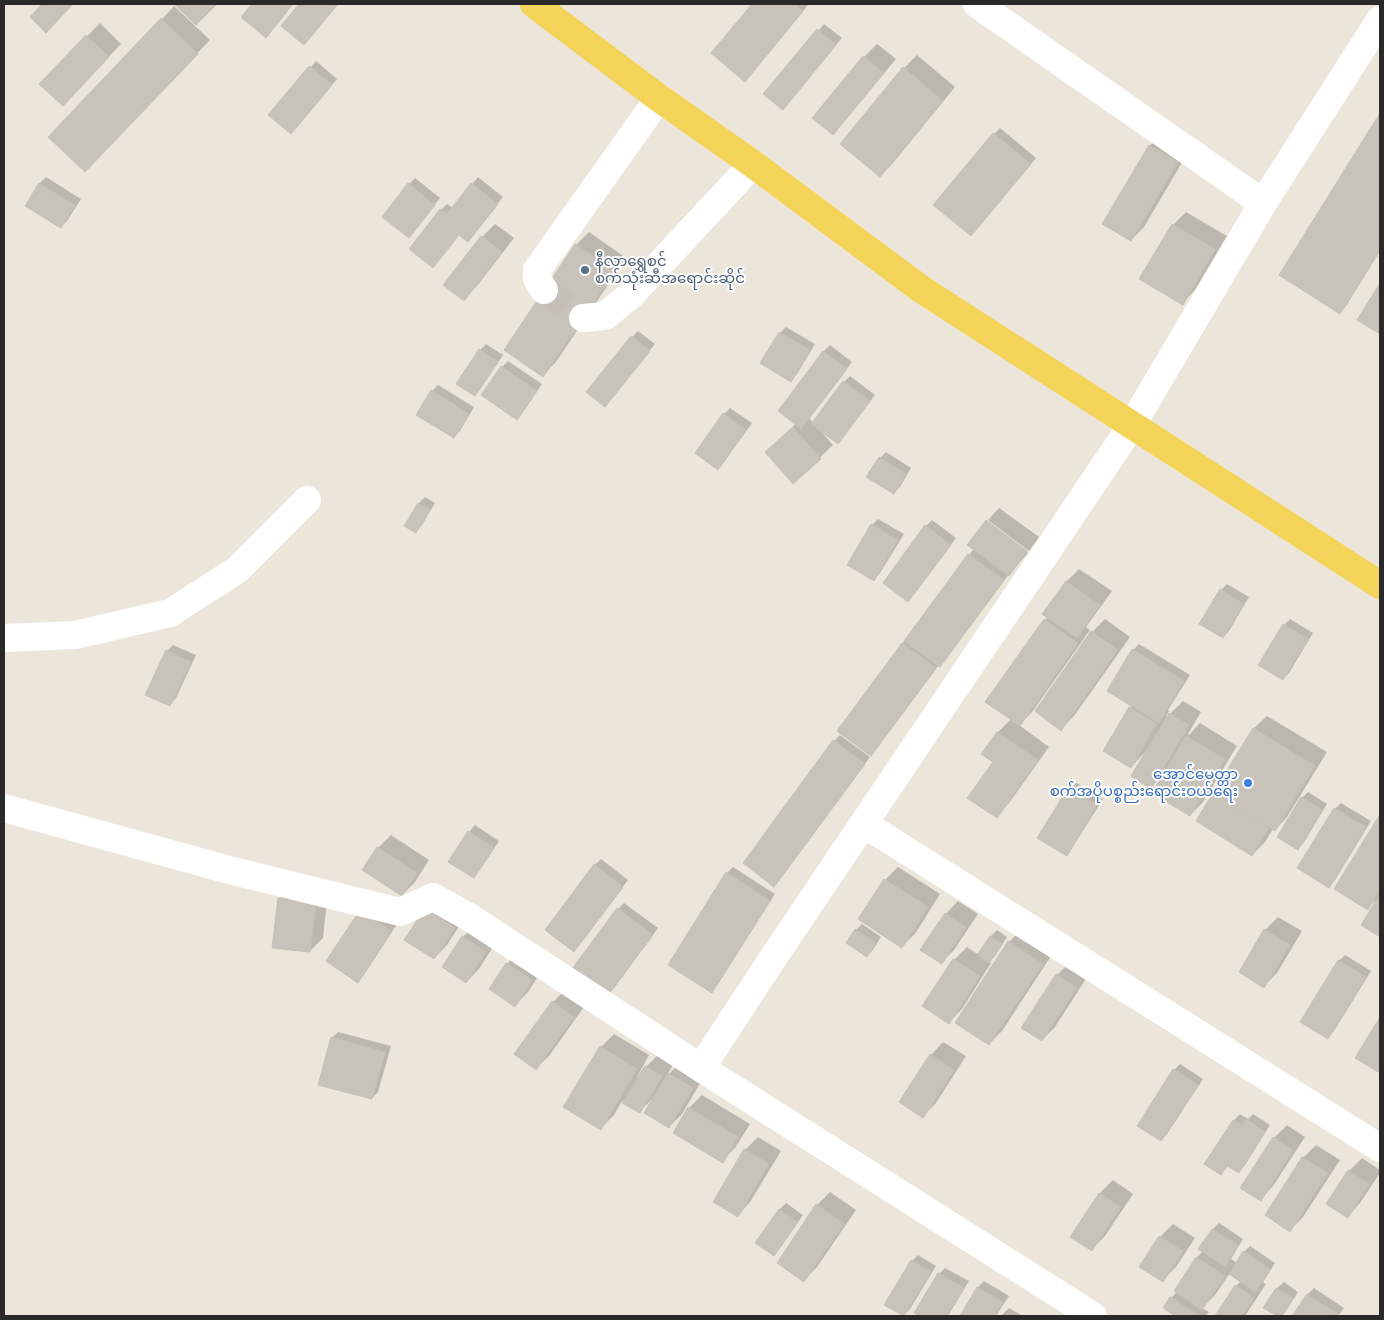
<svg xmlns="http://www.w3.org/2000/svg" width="1384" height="1320" viewBox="0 0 1384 1320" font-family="Lato,'Noto Sans Myanmar',sans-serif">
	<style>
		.shadow { fill: #0003 }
		.building { fill: #c7c2ba; stroke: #c7c1b4 }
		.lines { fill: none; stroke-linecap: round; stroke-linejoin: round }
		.minor-tunnel { stroke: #c5bfb7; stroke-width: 28; stroke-dasharray: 28 14; stroke-linecap: butt }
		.minor { stroke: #fff; stroke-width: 28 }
		.major { stroke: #f3d458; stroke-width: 28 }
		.service-dot { fill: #5c6f8a; stroke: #fff; stroke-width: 2 }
		.shop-dot { fill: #3f7fe0; stroke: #fff; stroke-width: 2 }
		.labels { text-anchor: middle; stroke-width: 4; stroke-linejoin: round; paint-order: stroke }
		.service-label { font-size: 15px; fill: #4e5e75; stroke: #fff; text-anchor: start }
		.shop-label { font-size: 15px; fill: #366cbe; stroke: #fff; text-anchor: end }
	</style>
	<rect width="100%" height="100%" fill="#ece5da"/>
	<path class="shadow" d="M754,4L808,5L751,74L713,53Z
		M174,6L210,40L97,158L162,19Z
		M100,23L121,44L75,92L41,84Z
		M824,24L842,38L788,102L765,94Z
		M877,44L896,59L845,120L832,133L864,57Z
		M917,55L955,87L893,163L880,176L904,68Z
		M316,61L337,79L297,127L269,115Z
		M1380,115V251L1346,306L1340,312L1281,274Z
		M1000,128L1036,158L971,235L994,134Z
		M1163,133L1190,149L1144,227L1131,240L1103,223L1150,145Z
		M46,177L81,199L67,221L61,227L26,206L40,183Z
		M478,177L503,197L474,234H460L433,266L441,210L447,204L453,208Z
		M415,178L440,198L415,230L409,184Z
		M1186,212L1227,236L1195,290L1182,303L1173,225Z
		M495,224L514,238L477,286L464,299L482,237Z
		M589,232L626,258L556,362L543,375L576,245Z
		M786,327L815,344L797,374L791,380L780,333Z
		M638,331L655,344L611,399L632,337Z
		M486,344L503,355L481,388L475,394L458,383L480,350Z
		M830,345L852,362L809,418L813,423L844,382L850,376L875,395L844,436L838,443L821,431L833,445L794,482L766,452L796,424L779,411L824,351Z
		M508,361L542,384L523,412L517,418L502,367Z
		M438,385L474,407L460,431L454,437L432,391Z
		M730,408L752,423L724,462L718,468L724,414Z
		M886,452L911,468L900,487L893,493L880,458Z
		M425,497L435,503L422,525L416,532L406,526L419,503Z
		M999,508L1039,537L1029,551L988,520Z
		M878,519L904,534L880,573L874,579L872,525Z
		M932,520L956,538L914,594L908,600L926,526Z
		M987,523L1028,553L1021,561L1009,574L946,659L939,665L877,748L871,754L902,644L969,555L974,549Z
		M1079,569L1112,591L1086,627L1090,630L1032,712L1019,725L1049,747L1009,803L997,816L994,761L983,753L998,732L1011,719L1045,620L1048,616L1044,614L1067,581Z
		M1227,584L1249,597L1229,631L1223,637L1221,590Z
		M1105,619L1130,637L1074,716L1061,729L1092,632Z
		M1290,619L1313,633L1289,673L1283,679L1284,625Z
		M1139,644L1190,675L1168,710L1169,711L1166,716L1167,717L1183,701L1201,712L1188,734L1189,735L1200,723L1237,746L1203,802L1190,815L1162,776L1151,787L1146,751L1131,767L1130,708L1132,706L1133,650Z
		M173,645L196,655L176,698L169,705L167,651Z
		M1267,716L1327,752L1287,817L1275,830L1273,829L1265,842L1252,855L1198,821L1254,728Z
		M840,735L870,757L780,879L774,885L834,741Z
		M1075,782L1103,799L1072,848L1066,854L1069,788Z
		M1308,792L1327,804L1304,842L1298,848L1302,798Z
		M1341,803L1371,821L1335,880L1329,887L1299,868L1335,809Z
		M1380,816V935L1363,925L1377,899L1368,908L1336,889Z
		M475,825L499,841L479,871L473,877L450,861L469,832Z
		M391,835L429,860L415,882L402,895L364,870L378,848Z
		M601,859L628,880L580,944L574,950L595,865Z
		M733,867L775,894L717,985L711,991L727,873Z
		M898,867L940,894L915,934L902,946L885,880Z
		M292,886L328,891L323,938L310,951L279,899Z
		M958,901L978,914L954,950L941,963L946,914Z
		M624,903L658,928L614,988L608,994L574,968L618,909Z
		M426,909L467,914L447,945L434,958Z
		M361,911L397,924L364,975L357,981Z
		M1278,917L1302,931L1277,973L1264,986L1240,971L1265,930Z
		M476,924L498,939L479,969L466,982L443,967L463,937Z
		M862,924L881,937L873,950L867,956L856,930Z
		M1022,929L1055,950L1002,1031L989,1044L1009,942Z
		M997,930L1007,937L995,956L989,962L991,963L962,1009L949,1022L954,960L967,947L979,955L991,936Z
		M520,951L544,967L528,992L515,1005L491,989L507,964Z
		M1345,955L1371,971L1334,1031L1328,1037L1339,961Z
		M1070,962L1089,974L1055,1027L1042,1040L1023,1027L1057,975Z
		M566,989L586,1004L549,1056L536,1068L553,1002Z
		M1380,1019V1072L1357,1058Z
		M338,1032L391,1046L378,1092L372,1098L332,1038Z
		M614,1034L649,1055L637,1077L639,1078L646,1067L659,1054L674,1063L667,1076L682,1061L705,1075L682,1114L669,1127L653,1098L640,1111L622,1101L614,1115L601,1128V1047Z
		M943,1042L966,1056L936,1103L923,1116L931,1055Z
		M1180,1064L1203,1079L1167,1134L1161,1140L1174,1070Z
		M702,1095L750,1124L735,1148L722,1161L689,1108Z
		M1240,1114L1248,1119L1253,1114L1270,1125L1245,1165L1238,1171L1229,1165L1221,1174L1206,1163L1234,1120Z
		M1287,1125L1305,1137L1273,1186L1261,1199L1274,1138Z
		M758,1137L781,1151L750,1202L738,1215L745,1150Z
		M1316,1145L1340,1160L1303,1217L1290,1230L1266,1215L1303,1158Z
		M1362,1158L1380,1170V1173L1360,1203L1348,1216L1349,1171Z
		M1113,1180L1133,1194L1105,1236L1092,1249L1072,1237L1100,1193Z
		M830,1192L856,1210L817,1267L804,1280L817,1205Z
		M786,1203L803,1215L780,1248L774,1254L757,1243L780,1209Z
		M1219,1223L1243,1239L1231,1259L1237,1263L1244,1252L1250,1246L1275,1263L1263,1282L1266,1284L1245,1316H1216L1236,1286L1241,1281L1230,1273L1215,1295L1202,1308L1209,1312L1206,1316H1178L1165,1308L1171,1298L1177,1292L1175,1291L1197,1257L1203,1251L1200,1249L1213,1229Z
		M1173,1224L1195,1238L1176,1267L1163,1280L1160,1237Z
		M918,1255L936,1266L910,1309L904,1315L912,1261Z
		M945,1268L969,1281L948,1316H923L916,1312L939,1274Z
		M984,1281L1009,1296L996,1316H961L978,1287Z
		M1284,1282L1298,1292L1286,1311L1279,1316L1265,1307L1277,1288Z
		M1314,1288L1344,1308L1338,1316H1294L1308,1294Z
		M1009,1308L1023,1316H1001Z"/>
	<path class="building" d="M42,4H73L46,33L30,17Z
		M174,4H217L196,25Z
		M252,4H293L266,38L241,17Z
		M299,4H338L304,45L281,26Z
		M752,4H794L803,11L745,82L711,53Z
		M161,18L198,54L85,172L48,137Z
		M817,29L836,45L783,110L763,94Z
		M86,35L109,57L63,106L39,84Z
		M863,56L884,73L833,135L812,118Z
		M309,66L332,85L291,134L268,115Z
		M903,67L943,101L880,177L840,144Z
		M1380,113V250L1340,314L1279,275Z
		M993,133L1031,164L971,236L933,205Z
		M1149,145L1178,162L1131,241L1102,224Z
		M39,183L75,205L61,228L25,206Z
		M408,183L435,205L409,238L382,217Z
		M471,183L498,204L468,242L459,235L433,268L409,249L440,209L447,214Z
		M1172,224L1215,249L1183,305L1139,279Z
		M481,236L502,252L464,301L443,285Z
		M575,244L615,271L543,377L504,350Z
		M1380,283V334L1357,320Z
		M779,332L810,350L791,382L760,363Z
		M631,336L650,351L605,407L586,392Z
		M479,349L498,362L475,396L456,384Z
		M823,351L847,369L801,429L778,411Z
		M501,366L537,391L517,420L481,395Z
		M843,381L870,401L838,444L811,424Z
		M431,390L469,414L454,438L416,415Z
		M723,413L746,430L718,470L695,453Z
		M793,427L821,459L793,484L765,452Z
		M879,457L906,474L894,494L866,477Z
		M418,503L430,510L416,533L404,526Z
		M986,520L1027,551L1009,576L967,545Z
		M871,524L898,540L874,581L847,565Z
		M925,525L951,545L908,602L883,583Z
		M968,554L1004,580L940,667L904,641Z
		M1066,581L1100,605L1077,638L1042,614Z
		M1220,589L1244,604L1223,638L1199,624Z
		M1044,619L1078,643L1020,726L985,702Z
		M1283,624L1308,639L1283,680L1258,665Z
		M1091,631L1118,650L1061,731L1035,711Z
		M902,643L936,668L871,756L837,731Z
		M1132,649L1184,681L1159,723L1107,691Z
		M166,650L191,662L170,706L145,695Z
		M1129,707L1157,724L1131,768L1103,751Z
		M1169,713L1189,725L1151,789L1131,776Z
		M1253,728L1315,766L1275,831L1213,793Z
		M997,732L1038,760L997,818L967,798L993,762L981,754Z
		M1186,736L1225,759L1190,816L1152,793Z
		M833,740L865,764L774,887L743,863Z
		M1068,788L1097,805L1067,856L1037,838Z
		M1213,793L1269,828L1252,856L1196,821Z
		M1301,797L1322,810L1298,850L1277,837Z
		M1334,808L1366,827L1329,888L1297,868Z
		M1379,816L1380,817V890L1368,910L1334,889Z
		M468,831L494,848L474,878L448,862Z
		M377,847L417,873L402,896L362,870Z
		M594,864L623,887L574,952L545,930Z
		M726,872L770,901L712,993L668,965Z
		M884,879L928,907L902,948L858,919Z
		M1380,894V937L1361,925Z
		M278,898L316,903L310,952L272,948Z
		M425,908L455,928L434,959L404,940Z
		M617,908L653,935L608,995L572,969Z
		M360,910L391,931L358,983L326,961Z
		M945,913L966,927L942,964L920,950Z
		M855,929L876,943L867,957L846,943Z
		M1264,929L1290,945L1264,988L1239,972Z
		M462,936L486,952L466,983L442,967Z
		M990,936L1002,944L989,963L977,955Z
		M1008,941L1043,964L989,1045L955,1023Z
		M953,959L980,976L949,1024L922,1006Z
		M1338,960L1366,977L1328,1039L1300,1022Z
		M506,963L532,980L515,1007L489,989Z
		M1056,974L1077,988L1042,1041L1021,1028Z
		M552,1001L574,1017L536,1070L514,1054Z
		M1380,1017V1073L1355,1058Z
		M331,1037L385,1052L372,1099L318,1085Z
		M600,1046L637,1069L601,1130L563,1107Z
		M930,1054L954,1070L923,1118L899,1102Z
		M645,1066L662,1076L640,1113L622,1103Z
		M1173,1069L1198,1085L1161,1141L1137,1126Z
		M668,1073L693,1088L669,1128L644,1113Z
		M688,1107L738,1137L723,1163L673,1133Z
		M1246,1119L1265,1132L1239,1173L1227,1166L1221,1175L1204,1164L1233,1120L1242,1125Z
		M1273,1137L1293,1150L1261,1201L1240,1188Z
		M744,1149L769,1164L738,1217L713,1202Z
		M1302,1157L1328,1173L1290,1232L1265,1215Z
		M1348,1170L1369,1184L1348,1218L1326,1204Z
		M1099,1193L1121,1207L1092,1251L1070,1237Z
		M816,1204L844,1224L804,1282L777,1263Z
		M779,1209L798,1222L774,1256L755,1243Z
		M1212,1229L1238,1245L1225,1267L1198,1249Z
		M1159,1236L1183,1251L1163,1282L1139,1267Z
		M1243,1251L1270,1269L1255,1292L1229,1274Z
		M1196,1257L1225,1276L1202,1310L1174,1291Z
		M911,1260L931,1272L904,1316L884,1305Z
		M938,1273L964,1288L947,1316H920L914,1313Z
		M1235,1285L1254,1298L1242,1316H1215Z
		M977,1287L1003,1302L995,1316H960Z
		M1276,1288L1293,1298L1282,1316H1277L1263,1308Z
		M1307,1294L1338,1314L1337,1316H1292Z
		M1170,1297L1200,1316H1175L1163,1308Z"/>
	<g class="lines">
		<path class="minor-tunnel" d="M544,290L583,318"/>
		<path class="minor" d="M977,4L1263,203
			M544,290L537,279V270L659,98
			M583,318L605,316L631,295L753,164
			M4,638L75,635L170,613L237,570L307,500
			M4,808L229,870L400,912L433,897L469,917L701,1068L1093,1316
			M864,824L1380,1148
			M701,1068L773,958L1132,425L1263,203L1380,20"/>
		<path class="major" d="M534,4L659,98L753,164L921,289L1380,585"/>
	</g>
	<circle class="service-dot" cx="585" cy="270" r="5"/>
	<circle class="shop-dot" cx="1248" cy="783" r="5"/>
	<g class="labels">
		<g class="service-label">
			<text x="595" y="266">နီလာရွှေစင်<tspan x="595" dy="17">စက်သုံးဆီအရောင်းဆိုင်</tspan></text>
		</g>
		<g class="shop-label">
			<text x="1238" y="779">အောင်မေတ္တာ<tspan x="1238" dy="17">စက်အပိုပစ္စည်းရောင်းဝယ်ရေး</tspan></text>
		</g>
	</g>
	<rect width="1384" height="1320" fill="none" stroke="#292929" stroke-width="10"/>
</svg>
